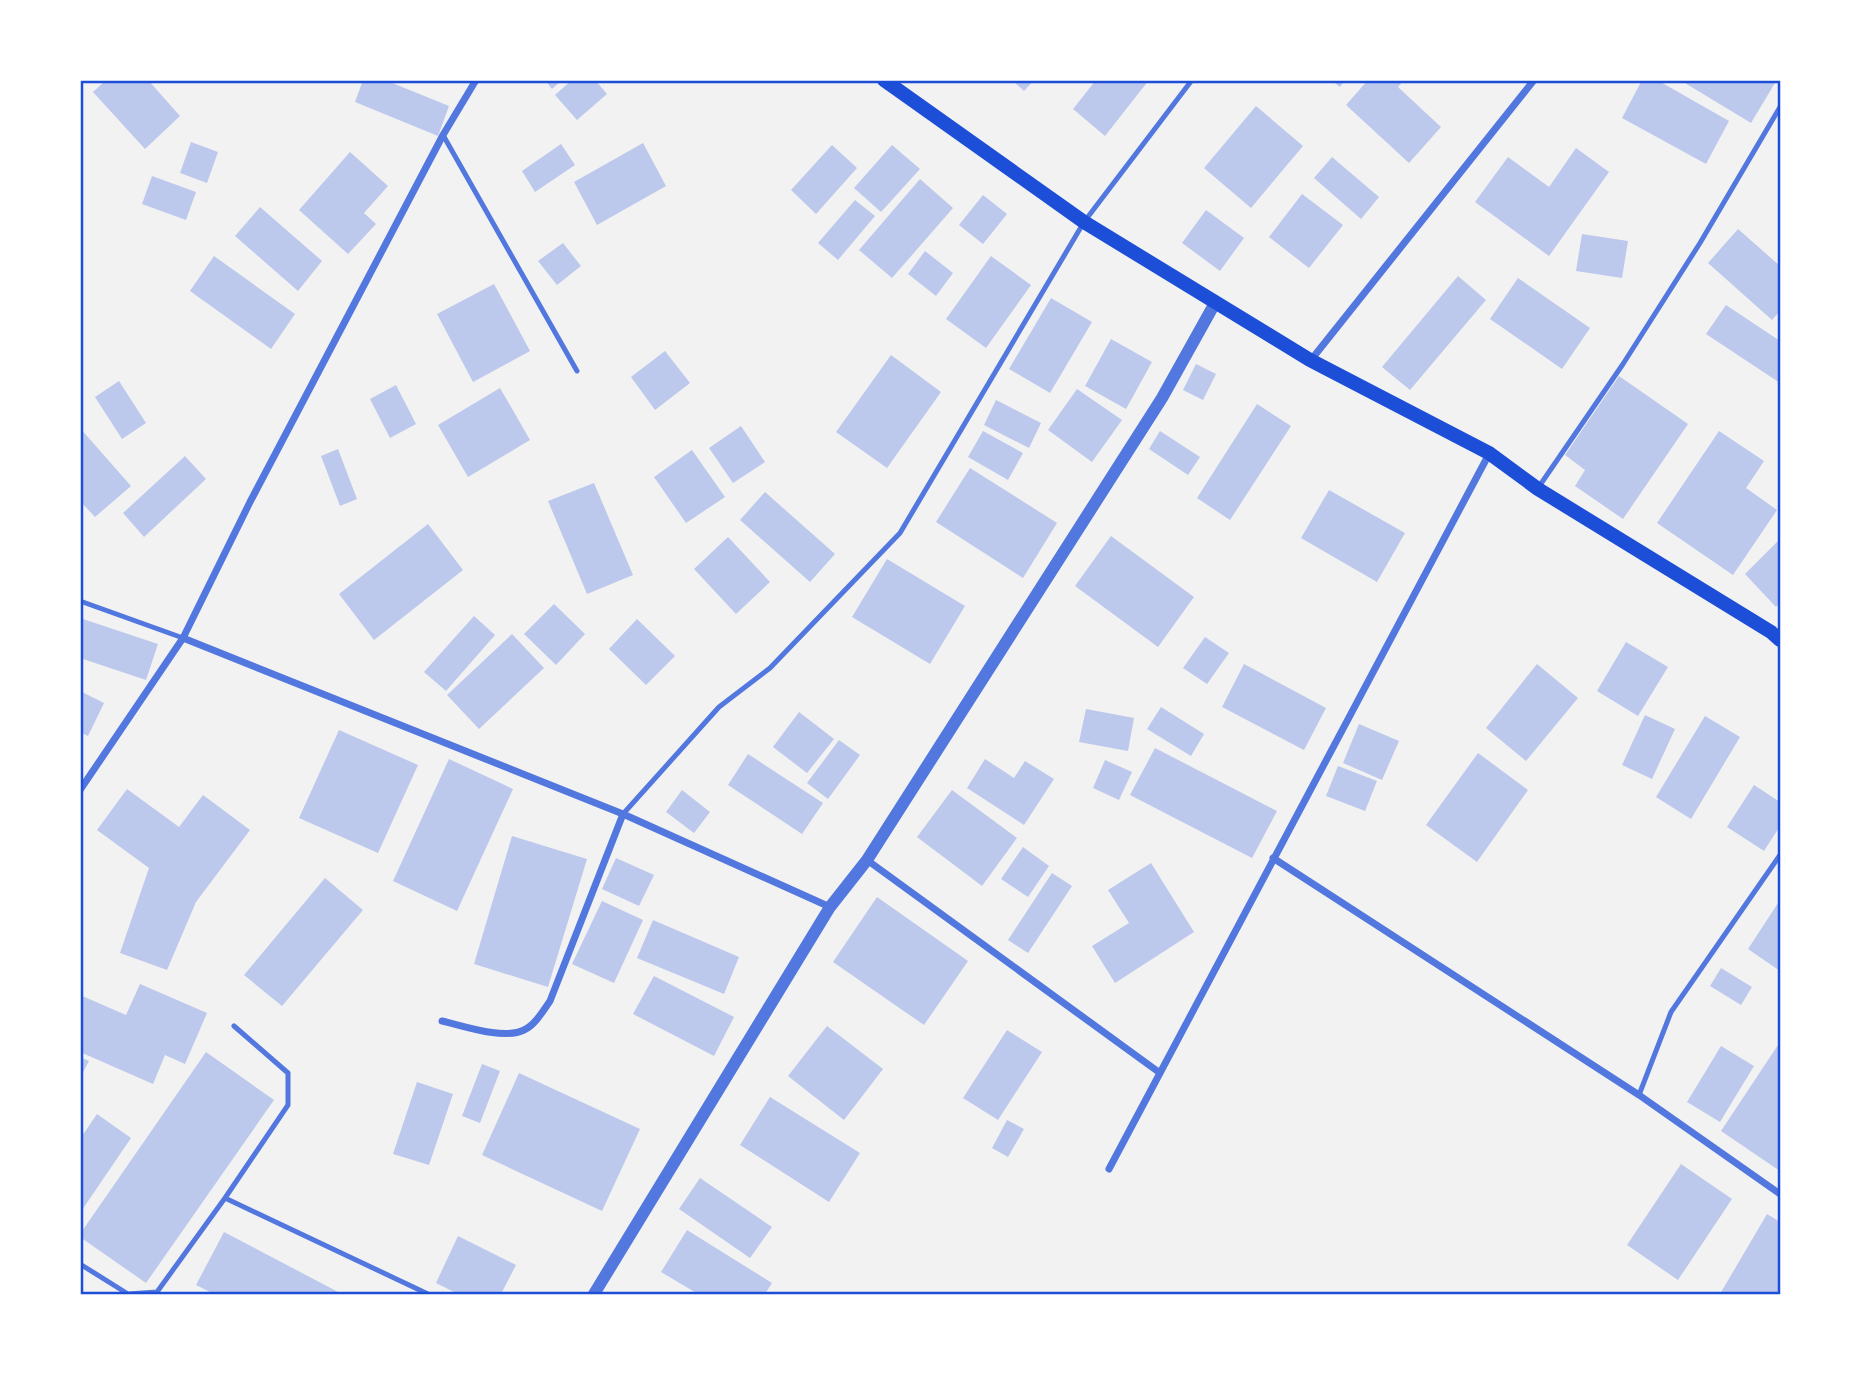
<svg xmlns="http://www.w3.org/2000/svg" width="1861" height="1375" viewBox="0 0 1861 1375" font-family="Lato,sans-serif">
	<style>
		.building { fill: #bdc9ec }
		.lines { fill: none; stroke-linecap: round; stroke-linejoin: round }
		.service { stroke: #5277de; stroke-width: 5 }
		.minor { stroke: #5277de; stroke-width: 7 }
		.tertiary { stroke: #5277de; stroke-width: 12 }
		.secondary { stroke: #1d4ed8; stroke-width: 14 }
		.neatline { fill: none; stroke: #1d4ed8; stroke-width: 2.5 }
	</style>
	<rect width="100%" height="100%" fill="#f2f2f2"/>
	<path class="building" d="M106,80H148L180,116L145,149L93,92Z
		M363,80H385L449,106L438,136L355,102Z
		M545,80H562L552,89Z
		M572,80H595L607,94L577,120L555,95Z
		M1012,80H1034L1024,91Z
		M1096,80H1149L1105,136L1073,109Z
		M1331,80H1345L1340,87Z
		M1368,80H1404L1398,87L1441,127L1409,163L1346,105Z
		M1642,80H1657L1729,121L1706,164L1622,118Z
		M1680,80H1771L1775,83L1751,123Z
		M1256,106L1303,146L1251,208L1204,168Z
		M191,142L218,152L207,183L180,173Z
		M643,143L666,186L597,225L574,182Z
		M561,144L575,165L535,192L522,171Z
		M832,145L857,168L816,214L791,190Z
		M892,145L920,169L881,212L854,188Z
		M1576,148L1609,172L1549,256L1475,202L1508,157L1549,187Z
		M350,152L388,186L364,213L376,224L348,254L299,210Z
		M1332,157L1379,197L1361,219L1314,178Z
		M152,176L196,192L186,220L142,204Z
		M920,179L953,208L892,278L859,250Z
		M1302,194L1343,225L1309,268L1269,237Z
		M983,195L1007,214L983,244L959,225Z
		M855,200L875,216L838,260L818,243Z
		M260,207L322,261L298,291L235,236Z
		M1206,210L1244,238L1220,271L1182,243Z
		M1738,229L1780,266V311L1772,320L1708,263Z
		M1582,234L1628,241L1622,278L1576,271Z
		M563,243L581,266L557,285L538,261Z
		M925,251L953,273L936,296L908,274Z
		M214,256L295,314L271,349L190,291Z
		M991,256L1031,285L986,348L946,319Z
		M1458,276L1486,300L1410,390L1382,367Z
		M1518,278L1590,328L1562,369L1490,319Z
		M494,284L530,351L473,382L437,314Z
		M1051,298L1092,322L1050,393L1009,369Z
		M1726,305L1780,341V383L1706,334Z
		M1111,339L1152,362L1126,409L1085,386Z
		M665,351L690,383L655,410L631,377Z
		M891,355L941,392L887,468L836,432Z
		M1196,364L1216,374L1203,400L1183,390Z
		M1619,376L1688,424L1623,519L1575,486L1585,470L1565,455Z
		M119,381L146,423L122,439L95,397Z
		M396,385L416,424L390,438L370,399Z
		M500,388L530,440L468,477L438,425Z
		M1077,389L1122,420L1092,462L1048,430Z
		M996,400L1041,423L1029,448L984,425Z
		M1257,404L1291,426L1230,520L1197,498Z
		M741,426L765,462L733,483L709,448Z
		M80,428L131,486L95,517L80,501Z
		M983,431L1023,453L1008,480L968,457Z
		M1160,431L1200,457L1188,475L1149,449Z
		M1719,431L1764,461L1746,488L1777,510L1733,575L1657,523Z
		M338,449L357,499L340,506L321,456Z
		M692,450L725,497L686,523L654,477Z
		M185,456L206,479L144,537L123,513Z
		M970,468L1057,523L1023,578L936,522Z
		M594,483L633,575L587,594L548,501Z
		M1329,490L1405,533L1377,582L1301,538Z
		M765,492L835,554L810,582L740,520Z
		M428,524L463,570L374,640L339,594Z
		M1111,536L1194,597L1158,647L1075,586Z
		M728,537L770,582L736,614L694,569Z
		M1780,539V603L1776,607L1745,574Z
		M887,559L965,606L930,664L852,617Z
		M554,604L585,634L556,665L524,634Z
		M474,616L495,635L446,691L424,672Z
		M80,618L158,644L146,680L80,658Z
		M637,619L675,656L646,685L609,649Z
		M512,634L544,668L479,729L447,695Z
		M1205,637L1229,653L1207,684L1183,668Z
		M1626,642L1668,667L1638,716L1597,691Z
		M1244,664L1326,708L1304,750L1222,707Z
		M1537,664L1578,698L1526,761L1486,728Z
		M80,691L104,703L88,736L80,732Z
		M1161,707L1204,734L1191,756L1147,729Z
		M1086,709L1134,718L1128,751L1079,742Z
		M799,712L834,739L807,773L773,747Z
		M1645,715L1675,729L1652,779L1622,765Z
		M1705,716L1740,737L1691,819L1656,797Z
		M1359,724L1399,741L1382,780L1343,763Z
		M339,730L418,765L378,853L299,818Z
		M839,740L860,755L828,799L807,783Z
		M1155,748L1277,811L1252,858L1130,795Z
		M1478,753L1528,790L1477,862L1426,825Z
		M748,754L823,803L802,834L728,785Z
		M449,759L513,789L457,911L393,881Z
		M985,759L1014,778L1025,761L1054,779L1024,825L967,788Z
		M1105,760L1132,772L1119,800L1093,788Z
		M1338,766L1377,781L1365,811L1326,796Z
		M1754,785L1780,802V826L1764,851L1727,827Z
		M127,789L179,827L203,795L250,830L196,902L167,970L120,953L149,868L97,830Z
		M682,790L710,812L694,833L666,812Z
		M952,790L1017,838L982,886L917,837Z
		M512,836L587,859L548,987L474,964Z
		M1023,847L1049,866L1028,897L1001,879Z
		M616,858L654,875L639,906L602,889Z
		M1151,863L1194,932L1115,983L1092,946L1129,923L1108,890Z
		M1052,873L1072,886L1028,953L1008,940Z
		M325,878L363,910L282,1006L244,975Z
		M877,897L968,961L924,1025L833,962Z
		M1780,900V971L1748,949Z
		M602,901L643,920L614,983L572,964Z
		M653,920L739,957L724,994L637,958Z
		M1721,968L1752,987L1741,1005L1710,986Z
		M654,976L734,1017L714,1056L633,1014Z
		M140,984L207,1013L185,1064L165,1055L153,1084L80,1052V995L126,1015Z
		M827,1026L883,1069L844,1120L788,1076Z
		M1007,1030L1042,1052L998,1120L963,1098Z
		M1780,1042V1171L1721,1131Z
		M1721,1046L1754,1066L1720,1122L1687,1102Z
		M206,1052L274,1100L146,1283L80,1237V1234Z
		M80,1057L89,1061L80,1078Z
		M482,1064L500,1071L480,1123L462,1116Z
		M519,1073L640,1129L602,1211L482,1155Z
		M417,1082L453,1094L429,1165L393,1154Z
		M770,1097L860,1153L829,1202L740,1145Z
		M97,1114L131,1138L80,1213V1139Z
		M1007,1120L1024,1129L1008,1157L992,1148Z
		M1681,1164L1732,1199L1678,1280L1627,1245Z
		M700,1178L772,1227L750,1258L679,1209Z
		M1767,1214L1780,1222V1294H1720Z
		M687,1230L772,1283L765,1294H698L661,1272Z
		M224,1232L342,1294H214L196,1285Z
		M458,1236L516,1265L501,1294H458L436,1283Z"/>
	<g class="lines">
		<path class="service" d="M443,135L577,371
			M1538,488L1623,364L1700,243L1780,107
			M80,601L183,638
			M623,814L719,707L770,668L900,533L1084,222L1192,80
			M1639,1095L1671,1012L1780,855
			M225,1198L428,1294
			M80,1264L128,1294L157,1292L225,1198L288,1105V1073L234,1026"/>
		<path class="minor" d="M1311,360L1534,80
			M183,638L623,814L830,907
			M80,790L183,638L250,502L443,135L476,80
			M1273,858L1639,1095L1780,1194
			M867,860L1160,1073
			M442,1021C464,1026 503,1040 524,1030C535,1025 543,1011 550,1001L623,814
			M1109,1169L1489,454"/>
		<path class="tertiary" d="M594,1294L830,907L867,860L1162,398L1215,303"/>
		<path class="secondary" d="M884,80L1084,222L1310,360L1489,453L1538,489L1771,632L1780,640"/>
	</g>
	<rect width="1861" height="1375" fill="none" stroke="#ffffff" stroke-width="164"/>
	<rect x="82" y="82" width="1697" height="1211" class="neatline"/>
</svg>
